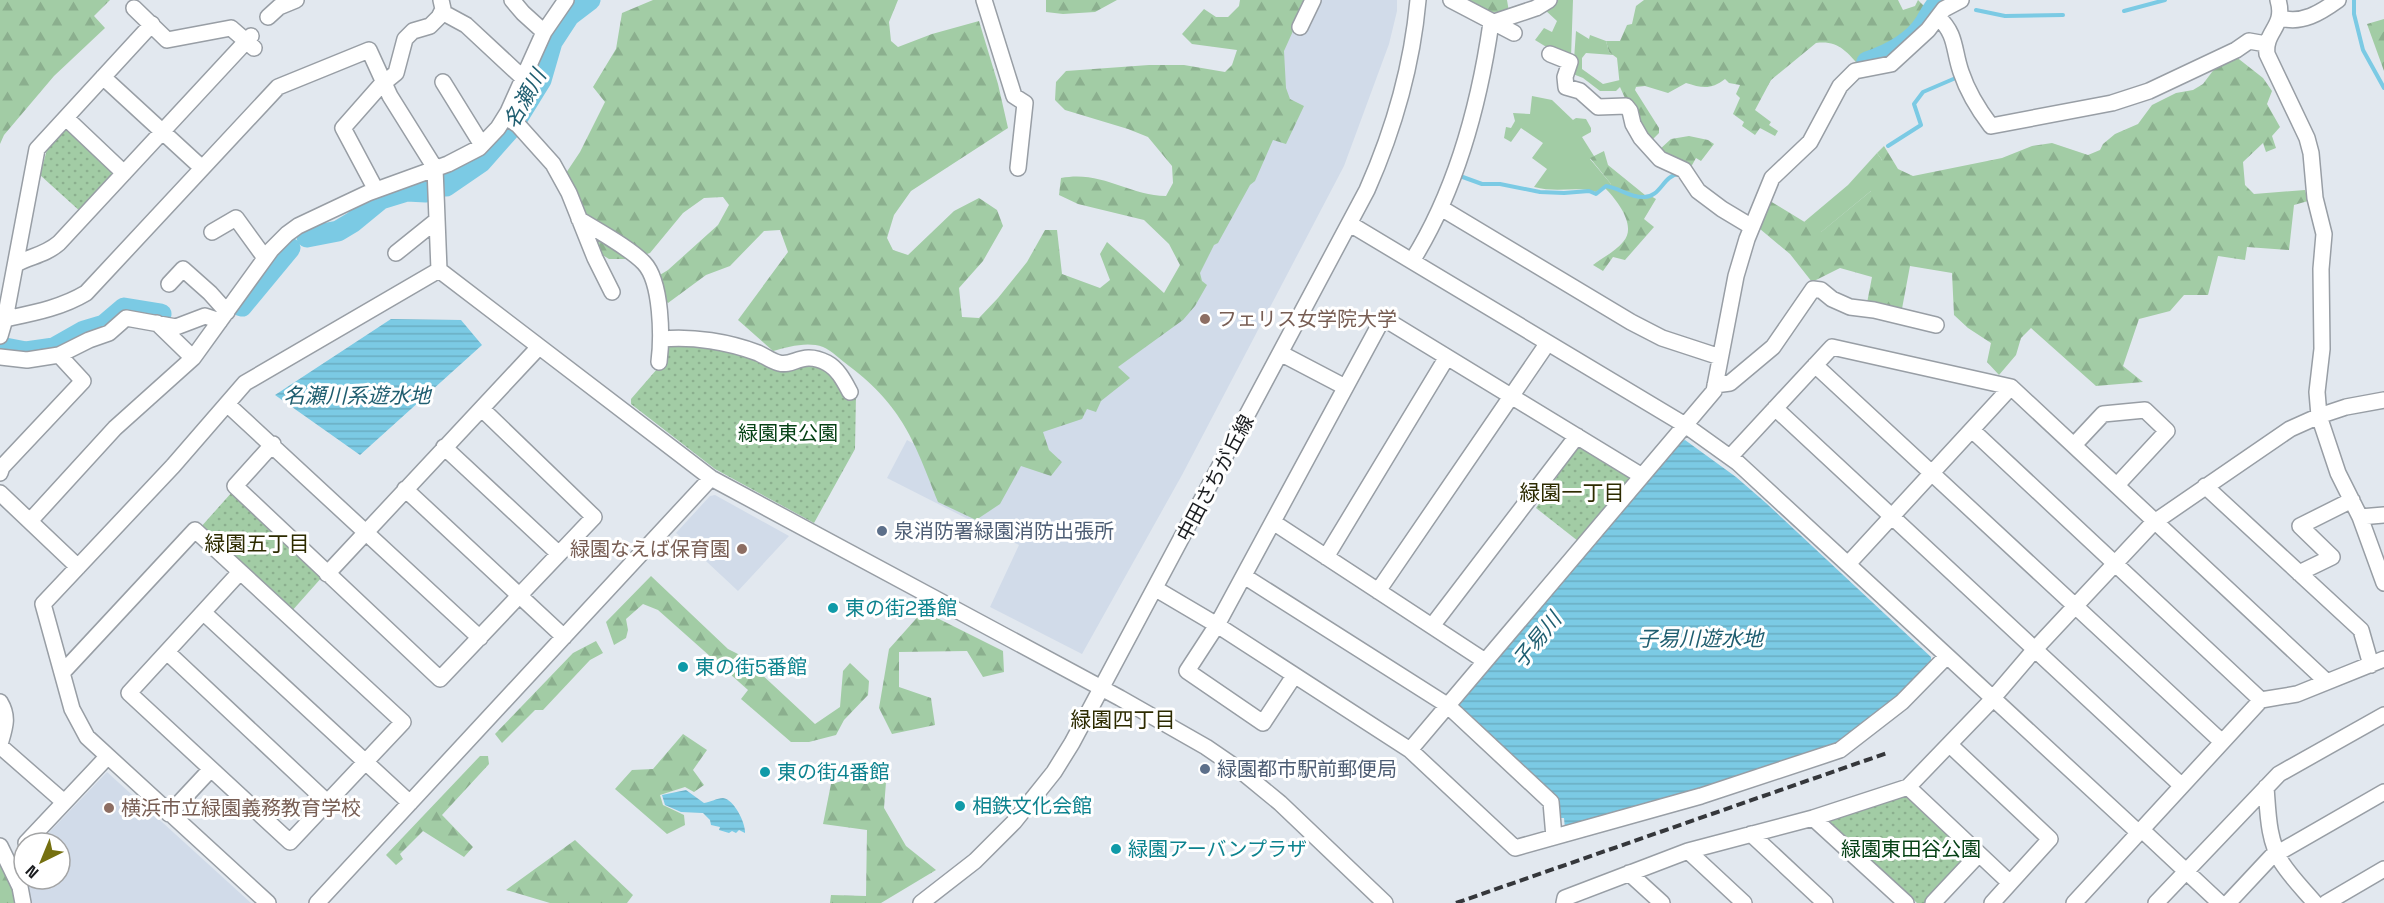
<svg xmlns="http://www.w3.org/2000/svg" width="2384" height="903" viewBox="0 0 2384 903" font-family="'Space Grotesk','Noto Sans JP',sans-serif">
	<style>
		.built { fill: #d1dbe9 }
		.grass { fill: #a2cca5 }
		.forest { fill: url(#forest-firs) }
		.park { fill: url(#park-dots) }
		.water { fill: url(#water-rules) }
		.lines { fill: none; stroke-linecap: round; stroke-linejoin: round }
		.stream { stroke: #7bcae4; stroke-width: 4 }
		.river { stroke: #7bcae4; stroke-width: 21 }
		.minor-casing { stroke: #989ea5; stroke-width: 18 }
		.minor { stroke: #fff; stroke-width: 15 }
		.rail { stroke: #35373b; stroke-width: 4; stroke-dasharray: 9 4.5; stroke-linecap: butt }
		.education-dot { fill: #8d6e63; stroke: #fff; stroke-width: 2 }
		.service-dot { fill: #5c6f8a; stroke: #fff; stroke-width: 2 }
		.culture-dot { fill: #0f9aa8; stroke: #fff; stroke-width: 2 }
		.labels { text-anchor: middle; stroke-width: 6; stroke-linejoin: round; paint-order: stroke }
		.education-label { font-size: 20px; fill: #785e54; stroke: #fff; text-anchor: start }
		.park-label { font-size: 20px; fill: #064216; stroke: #fff }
		.street-label { font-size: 20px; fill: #191b1e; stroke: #fff }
		.service-label { font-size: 20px; fill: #4e5e75; stroke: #fff; text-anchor: start }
		.culture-label { font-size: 20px; fill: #0d838f; stroke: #fff; text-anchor: start }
		.water-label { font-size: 21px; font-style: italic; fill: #1f5e70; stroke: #fff }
		.neighbourhood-label { font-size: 21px; fill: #2d2b00; stroke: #fff }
	</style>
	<defs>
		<pattern id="forest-firs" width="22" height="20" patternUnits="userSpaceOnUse" patternTransform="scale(1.5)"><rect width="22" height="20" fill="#a2cca5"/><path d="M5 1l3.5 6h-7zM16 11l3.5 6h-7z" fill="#8baf8e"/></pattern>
		<pattern id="park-dots" width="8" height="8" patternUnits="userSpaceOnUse" patternTransform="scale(1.5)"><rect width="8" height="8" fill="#a2cca5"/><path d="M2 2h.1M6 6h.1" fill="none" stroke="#8baf8e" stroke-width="1.8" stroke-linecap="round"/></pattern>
		<pattern id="water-rules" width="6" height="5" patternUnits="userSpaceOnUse" patternTransform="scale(1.5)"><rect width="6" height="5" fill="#7bcae4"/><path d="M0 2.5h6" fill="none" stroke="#6aadc3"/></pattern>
	</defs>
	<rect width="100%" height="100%" fill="#e2e8ef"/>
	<path class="built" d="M1304,0H1397V11L1389,44L1344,166L1182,475L1082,654L990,607L1019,545L887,478L907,440L918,446L1163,307Z
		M715,495L789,536L738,591L676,533L710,496Z
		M107,772L251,903H32L25,879H60V843H39Z"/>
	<path class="grass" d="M1557,0H1573L1571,57L1548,48L1535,40L1544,28L1552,32L1557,21L1544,9Z
		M1576,31L1589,39L1590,35L1606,41L1609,52L1613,55L1586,53L1582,58V69L1603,84L1620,80V87L1616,91H1600L1583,78L1573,74Z
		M1532,96L1552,100L1573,120L1576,118L1586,119L1591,128V132L1582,137L1594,156L1590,159L1611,184L1610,186L1606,185L1596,192C1578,186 1556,193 1534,187L1547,169L1532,158L1543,143L1521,128L1511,142L1504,138L1506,127L1511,128L1515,121L1513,113L1530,114Z
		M1877,153L1882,160L1871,191L1820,233L1804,222L1848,185Z"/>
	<path class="forest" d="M0,0H110L94,16L105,28L54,76L4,135L0,144Z
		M653,0H898L889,22L891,41L898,47L932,34L979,21L998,84L1008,128L911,191L894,215L887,238L893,250L908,255L954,211L979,198L997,210L1003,226L983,261L959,288L962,317L979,318L998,298L1027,262L1045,230H1057L1062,274L1100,288L1110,280L1100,254L1107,242L1164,293L1180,265L1169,244L1144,220L1078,204L1059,195L1061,178C1101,170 1128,195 1166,196L1173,183L1172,166L1148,137L1128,129L1065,110L1055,100L1056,82L1066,71L1149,65H1184L1225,72L1232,65L1237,50L1192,44L1182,34L1204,9L1216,17H1228L1239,6L1240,0H1307L1284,51L1286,88L1290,99L1304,106L1286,144L1273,140L1255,181L1250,185L1218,243L1214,245L1200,273L1202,281L1207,285L1195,306L1183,320L1118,367L1130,378L1101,401L1096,412L1087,409L1082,419L1043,432L1049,450L1062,462L1051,476L1021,466L1000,504L976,520L938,502C914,441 903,407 849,366C841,360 831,350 823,347C807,341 788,347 773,351L738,320L788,252L780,230L764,231L730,266L706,275L668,303L650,281L668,270L718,225L729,205L723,197L704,198L683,213L650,253L632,259H609L596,251L566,173L580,152L605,102L593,87L616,49L622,13Z
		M1046,0H1117L1095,12L1063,14L1046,12Z
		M1465,0H1507L1509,12H1488Z
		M1644,0H1898L1903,10L1915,6L1918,0L1925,7L1932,18L1888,60L1860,67C1847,51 1837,40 1816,43L1771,80L1755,110L1771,122L1769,125L1778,131L1775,136L1760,128L1755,135L1742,126L1744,122L1733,114L1740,98L1736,94L1740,85L1729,83L1725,79C1711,90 1702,88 1686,83L1668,93L1645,86L1636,87L1635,90L1659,128V133L1650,142L1624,96L1620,87L1617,58L1609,52L1606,41H1620L1627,25L1632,24L1636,6Z
		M2384,19V71L2367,24Z
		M2235,56L2263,78L2272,91L2267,104L2280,127L2272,136L2276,148L2266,152L2263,143L2243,162L2245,185L2254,194L2305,190L2308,201L2294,205L2289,250L2247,247L2245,260L2218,256L2208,295H2184L2170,311L2139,319L2123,366L2143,382L2096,386L2031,328L2021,338L2016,355L1999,375L1987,362L1991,343L1968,328L1954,315L1952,273L1910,266L1901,314L1867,303L1872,277L1840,268L1812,282L1790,254L1760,229L1770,201L1821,232L1871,191L1863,176L1882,160L1877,153L1884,146L1898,169L1913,176L2002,158L2032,146L2052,143L2088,155L2100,150L2103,144L2115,134L2138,124L2152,105L2176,93L2193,90L2203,84L2215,68Z
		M1689,136L1708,140L1714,144L1701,161L1696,158L1691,167L1659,150L1671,139Z
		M1604,151L1608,165L1645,195H1649L1656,199L1644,219L1654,227L1625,260L1613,257L1603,271L1593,265C1602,258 1616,251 1623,242C1638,226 1616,199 1605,188L1611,184L1590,158Z
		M651,576L728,649L742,656L815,724L840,707L843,671L850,663L869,681L868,695L844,720L836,735L809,742H791L741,699L748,690L658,610L643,604L626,619L628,630L626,638L614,645L606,622Z
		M923,611L1003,651L1004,672L983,677L967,651L899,652V687L931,698L935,725L892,734L879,708L889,649Z
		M596,641L603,653L590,660L543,710H535L502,743L495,734L573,653Z
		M683,734L707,750L693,770L704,785L694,792L685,787L660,795L663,805L684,815L685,825L667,834L615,789L632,770L653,769Z
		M480,756H488L489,764L442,815L473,847L464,857L423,831L400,854L403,859L396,865L386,855Z
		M887,769L884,808L906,846L936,870L881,903H830L831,895L866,896L867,830L823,824L831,784Z
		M575,840L633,895L627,903H550L506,890Z
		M0,863L13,889L16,903H0Z"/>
	<path class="park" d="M64,129H71L115,171L82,213L40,175L48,146Z
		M671,341L816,361L856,394L855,449L814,523L715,469L631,404V399L664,361L667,344Z
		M1579,444L1633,476L1578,541L1536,508Z
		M233,491L323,576L291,612L200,528Z
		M1901,791L1970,856L1924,903H1917L1826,818Z"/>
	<path class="water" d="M391,319L461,320L482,345L360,455L275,395Z
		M1685,440L1736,477L1766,503L1931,657V663L1897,700L1835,745L1701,789L1565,829L1564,818H1561L1558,798L1459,707V702L1676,444Z
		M686,790L704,803C711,802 717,798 723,798C734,799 746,824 745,833L739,830L736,833L732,831L729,833L719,830L720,827L711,825L710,820L703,813L681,812L665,805L662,795Z"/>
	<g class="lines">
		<path class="stream" d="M2354,0V14L2363,50L2384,88
			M1976,10L2005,16L2063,15
			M2124,11L2165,0
			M1888,146L1921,125L1914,104L1923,92L1958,77
			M1460,176L1482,184H1500L1540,192L1564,193L1589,191L1596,194L1606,186C1620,188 1630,198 1644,197C1661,197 1663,175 1679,174"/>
		<path class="river" d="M1867,62C1888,55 1912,43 1925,23C1930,14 1933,7 1941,0
			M446,186L481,162L512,127L541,80L552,42L569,16L590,0
			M307,237L338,231L353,222L381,199L407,191L426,192
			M239,305L242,306L290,248
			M0,347L26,352L54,348L84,331L104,325L124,308L161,314"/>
		<g class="minor-casing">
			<path id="minor" d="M512,0L523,13L544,32
				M984,0L1014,96L1025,103L1018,168
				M1451,0L1514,33
				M2278,0C2286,27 2264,31 2267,54L2307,138L2311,153L2315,198L2324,234L2321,269L2322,349L2317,392L2319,416L2338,473L2360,517L2384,583
				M134,8L167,40L231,28L254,48
				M442,12L466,25L523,78
				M268,17L279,7L296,0
				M1938,17C1957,35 1953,49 1961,72C1968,93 1978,109 1991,126L2112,103L2149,91L2236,50L2249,41L2266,44
				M2281,18C2302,24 2320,13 2338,0
				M1491,23L1536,8L1549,0
				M1300,27L1313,0
				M1550,54L1570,62L1565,77L1566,87L1580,91L1598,107L1626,106L1630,111L1633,124L1641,138L1660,159L1684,170L1698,191L1722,209L1752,227
				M103,77L202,168
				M443,82L482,145
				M506,117L518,125L553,164L569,193L595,258L612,292
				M66,118L124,173
				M376,190L343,128L380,86L396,73L405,39L413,31L430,26L439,17L443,9L441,0
				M1441,208L1631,322L1662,338L1720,357
				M579,219C598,231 630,248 644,263C662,282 662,338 659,362
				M1350,224L1685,425L1738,463L2139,833
				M212,232L236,218L265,258
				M396,253L437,220
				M1412,261C1457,189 1479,106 1491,23
				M16,264C31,256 45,255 59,243L251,36
				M169,284L183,269L210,293L227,312
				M5,319C33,313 61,308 86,293L278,87L369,50L390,96L435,168L439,270L711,478L1120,698L1206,747L1241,771L1280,803L1385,903
				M157,323L193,358
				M0,336L5,319L37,149L152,24
				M662,339C693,336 729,342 758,353C765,356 771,361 779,363C794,367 802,350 827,363C838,369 844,381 850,392
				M1282,354L1345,387
				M0,357L27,360L59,355L89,340L109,333L126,318L176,327L205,316L220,321
				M1815,365L2222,742
				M1715,385L1730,383L1773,347L1813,289L1821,290L1832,299L1850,307L1874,310L1936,325
				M227,404L480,638
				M1775,408L2182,786
				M1972,430L2261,700
				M273,444L235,486L440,679L594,517L482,409
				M2074,445L2103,414L2145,410L2167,431L2117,485
				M444,447L559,554
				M1730,457L1832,347L2011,387L2327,682
				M0,473L2,467L83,381L59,355
				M2205,486L2361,630L2371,665
				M405,489L564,637
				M0,493L78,567
				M2360,517L2384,515
				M30,521L115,428L193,358L271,250L287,234L298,226L368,193L448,164L479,148L498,128L508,112L544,32L566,0
				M1273,522L1485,661
				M1326,557L1447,357
				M1848,564L2011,387
				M2299,573L2332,557L2300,526L2352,500
				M327,574L538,348
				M1244,576L1447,705L1551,802L1554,837
				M1156,589L1217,625L1410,750L1515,848L1701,796L1840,750L1902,702L1947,656
				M1378,591L1547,344
				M204,613L410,803
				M1432,626L1577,436
				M167,652L327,802
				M62,673L195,530L403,722L290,842L129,693L240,572
				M1294,676L1263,723L1187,671L1217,625L1383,318L1642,476
				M0,702C9,717 5,727 0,744
				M1950,745L2050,839L1992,903
				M0,746L64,802
				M1410,750L1714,391L1736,276L1747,239L1772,178L1810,142L1840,86L1855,71L1891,64L1928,30L1944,9L1961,0
				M1908,787L2010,883
				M2266,787C2268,813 2268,840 2282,863C2291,877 2304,890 2315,903
				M169,814L211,769
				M1813,818L1906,903
				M2142,830L2220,903
				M1751,834L1825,903
				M26,843L107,757
				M0,846L20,887L23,903
				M1688,851L1744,903
				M1629,873L1662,903
				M268,903L87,737L72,709L43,604L173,466L245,383L439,270
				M317,903L711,478
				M921,903L975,861L1014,822L1054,772L1072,743L1367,190C1394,129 1412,67 1418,0
				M1564,903L1565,898L1688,851L1813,818L1908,787L1988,704L2035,649L2153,523L2290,429L2319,416L2346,407L2384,400
				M1933,903L1978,855
				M2074,903L2261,700L2297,694L2384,659
				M2156,903L2279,774L2384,715
				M2228,903L2271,857L2384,792
				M2326,903L2384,869"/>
		</g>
		<use href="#minor" class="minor"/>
		<path class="rail" d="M1456,903L1887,753"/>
	</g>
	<g class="education-dot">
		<circle cx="1205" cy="319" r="6"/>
		<circle cx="742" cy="549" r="6"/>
		<circle cx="109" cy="808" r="6"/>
	</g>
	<g class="service-dot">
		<circle cx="882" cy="531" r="6"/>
		<circle cx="1205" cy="769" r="6"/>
	</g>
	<g class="culture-dot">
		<circle cx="833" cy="608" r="6"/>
		<circle cx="683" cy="667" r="6"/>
		<circle cx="765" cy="772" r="6"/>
		<circle cx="960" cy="806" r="6"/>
		<circle cx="1116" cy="849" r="6"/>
	</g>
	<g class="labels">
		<g class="education-label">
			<text x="1217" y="326">フェリス女学院大学</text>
			<text x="730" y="556" text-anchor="end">緑園なえば保育園</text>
			<text x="121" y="815">横浜市立緑園義務教育学校</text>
		</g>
		<g class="park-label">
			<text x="788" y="440">緑園東公園</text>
			<text x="1911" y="856">緑園東田谷公園</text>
		</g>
		<g class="street-label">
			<text transform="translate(1215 478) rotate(-62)" y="7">中田さちが丘線</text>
		</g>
		<g class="service-label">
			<text x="894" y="538">泉消防署緑園消防出張所</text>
			<text x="1217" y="776">緑園都市駅前郵便局</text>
		</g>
		<g class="culture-label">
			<text x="845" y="615">東の街2番館</text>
			<text x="695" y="674">東の街5番館</text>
			<text x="777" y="779">東の街4番館</text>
			<text x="972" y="813">相鉄文化会館</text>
			<text x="1128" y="856">緑園アーバンプラザ</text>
		</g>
		<g class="water-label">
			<text transform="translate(525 99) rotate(-61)" y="7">名瀬川</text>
			<text x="357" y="403">名瀬川系遊水地</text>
			<text x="1700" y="646">子易川遊水地</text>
			<text transform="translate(1537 640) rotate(-51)" y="7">子易川</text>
		</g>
		<g class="neighbourhood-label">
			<text x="1572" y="500">緑園一丁目</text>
			<text x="257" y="551">緑園五丁目</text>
			<text x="1123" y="727">緑園四丁目</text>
		</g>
	</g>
	<g transform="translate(42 861) rotate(223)"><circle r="28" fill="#ffffff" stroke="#a3a4a5" stroke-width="1.5"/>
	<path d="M0-4.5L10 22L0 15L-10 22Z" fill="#757010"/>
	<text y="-9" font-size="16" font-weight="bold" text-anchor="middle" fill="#191b1e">N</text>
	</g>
</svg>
